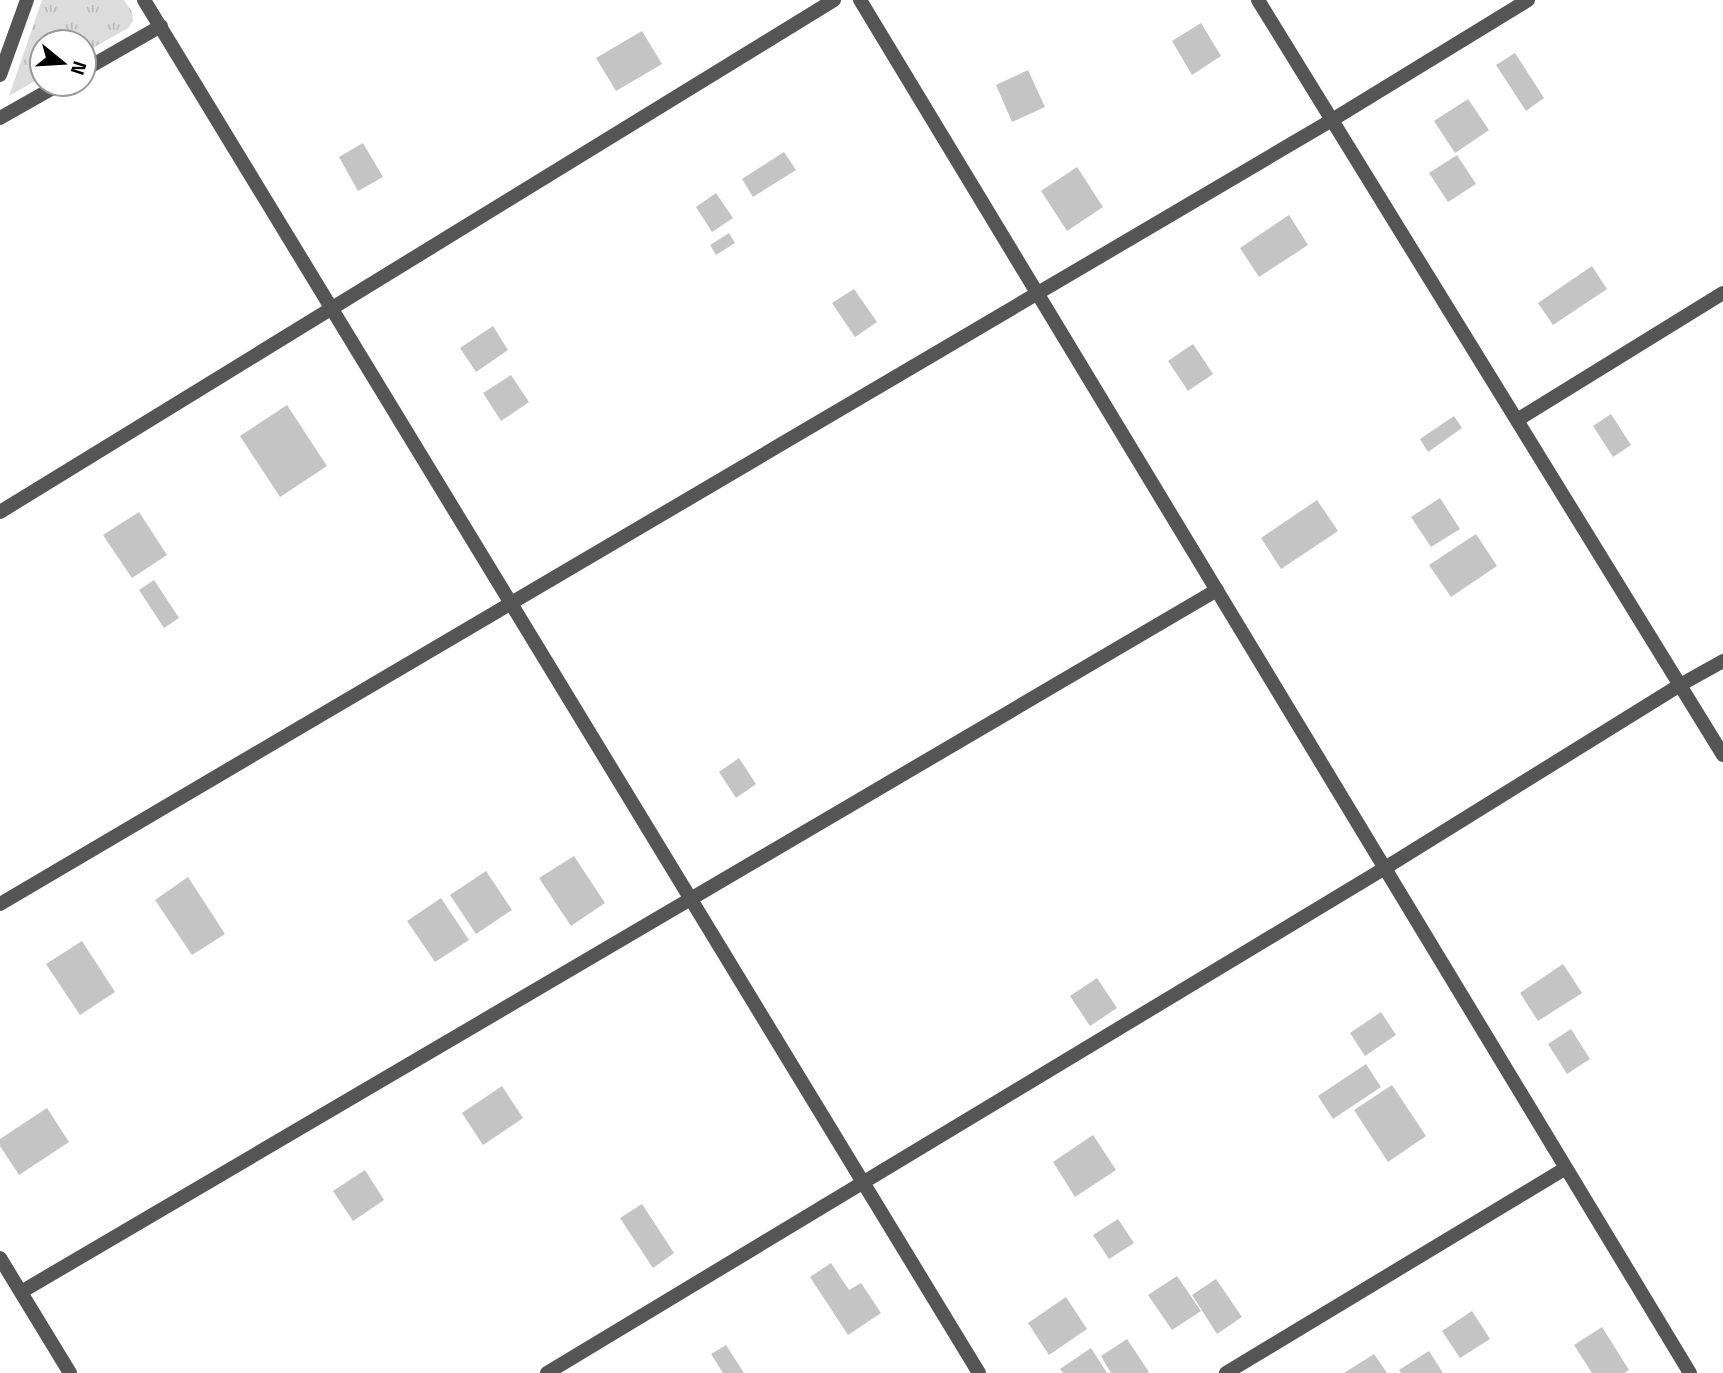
<svg xmlns="http://www.w3.org/2000/svg" width="1723" height="1373" viewBox="0 0 1723 1373" font-family="'Titillium Web',sans-serif">
	<style>
		.grass { fill: url(#grass-tufts) }
		.building { fill: #c4c4c4 }
		.lines { fill: none; stroke-linecap: round; stroke-linejoin: round }
		.lane { stroke: #555; stroke-width: 14 }
		.street { stroke: #555; stroke-width: 14 }
	</style>
	<defs>
		<pattern id="grass-tufts" width="24" height="20" patternUnits="userSpaceOnUse" patternTransform="scale(1.75)"><rect width="24" height="20" fill="#dcdcdc"/><path d="M3 7l-1-3M5 7V3M7 7l1-3M15 17l-1-3M17 17v-4M19 17l1-3" fill="none" stroke="#bbb"/></pattern>
	</defs>
	<rect width="100%" height="100%" fill="#fff"/>
	<path class="grass" d="M42,0H124L132,12L133,21L128,28L84,53V42H42V77L9,96Z"/>
	<path class="building" d="M1201,23L1221,56L1192,75L1172,41Z
		M642,31L662,64L616,91L596,58Z
		M1515,53L1544,98L1526,111L1496,65Z
		M1028,70L1045,107L1012,122L996,85Z
		M1468,99L1489,130L1455,153L1434,121Z
		M363,143L383,177L358,191L339,157Z
		M784,152L796,170L753,197L742,179Z
		M1457,155L1476,184L1448,202L1429,173Z
		M1077,167L1103,207L1067,231L1041,191Z
		M716,193L733,218L712,232L696,207Z
		M1289,215L1308,245L1259,277L1240,248Z
		M729,233L735,243L716,255L710,245Z
		M1592,266L1607,289L1553,325L1538,303Z
		M854,289L877,322L855,337L832,303Z
		M493,326L508,350L476,372L460,348Z
		M1193,344L1213,374L1188,391L1168,361Z
		M511,375L529,402L501,421L483,393Z
		M287,405L327,466L280,497L240,436Z
		M1611,414L1631,445L1613,457L1593,426Z
		M1454,416L1462,428L1428,452L1420,439Z
		M1440,498L1460,529L1431,547L1411,517Z
		M1317,500L1338,531L1281,569L1261,538Z
		M139,512L167,555L132,578L103,535Z
		M1476,534L1497,566L1451,597L1429,565Z
		M154,580L179,618L164,628L139,590Z
		M739,758L756,784L736,798L719,772Z
		M574,856L605,903L571,926L539,878Z
		M486,871L512,910L476,934L450,895Z
		M188,877L225,934L192,955L155,900Z
		M441,898L469,940L435,962L407,921Z
		M82,941L115,992L80,1015L46,964Z
		M1563,964L1582,993L1538,1021L1520,993Z
		M1097,978L1117,1008L1090,1026L1070,996Z
		M1381,1012L1396,1035L1365,1056L1350,1033Z
		M1571,1029L1590,1059L1567,1074L1548,1044Z
		M1366,1064L1381,1087L1333,1119L1318,1096Z
		M1392,1085L1426,1136L1388,1162L1354,1110Z
		M502,1086L523,1118L483,1145L462,1113Z
		M47,1108L69,1142L19,1175L0,1146V1139Z
		M1093,1135L1116,1170L1075,1197L1053,1162Z
		M365,1170L384,1200L353,1221L333,1191Z
		M642,1204L674,1253L653,1268L620,1218Z
		M1118,1219L1134,1243L1109,1259L1093,1235Z
		M831,1263L849,1290L861,1283L881,1313L848,1335L810,1277Z
		M1177,1276L1201,1311L1172,1330L1148,1295Z
		M1216,1279L1242,1317L1217,1334L1192,1295Z
		M1066,1297L1087,1329L1049,1355L1028,1323Z
		M1472,1311L1490,1339L1460,1358L1442,1331Z
		M1602,1327L1629,1370L1624,1373H1592L1574,1345Z
		M1127,1339L1149,1372L1147,1373H1111L1101,1356Z
		M726,1345L744,1373H723L711,1354Z
		M1091,1348L1107,1373H1063L1060,1369Z
		M1429,1351L1443,1373H1401L1399,1370Z
		M1374,1354L1387,1373H1344Z"/>
	<g class="lines">
		<path class="lane" d="M1258,0L1723,755
			M1517,420L1723,293
			M21,1292L1217,590"/>
		<path class="street" d="M144,0L979,1373
			M860,0L1690,1373
			M84,70L161,26
			M0,75L27,0
			M0,118L60,84
			M0,512L834,0
			M0,904L1332,120L1528,0
			M0,1258L70,1373
			M547,1373L1385,868L1680,685L1723,661
			M1226,1373L1566,1168"/>
	</g>
	<g transform="translate(63 63) rotate(108)"><circle r="33" fill="#ffffff" stroke="#999999" stroke-width="2"/>
	<path d="M0-5L12 26L0 18L-12 26Z" fill="#000000"/>
	<text y="-10" font-size="19" font-weight="bold" text-anchor="middle" fill="#000000">N</text>
	</g>
</svg>
